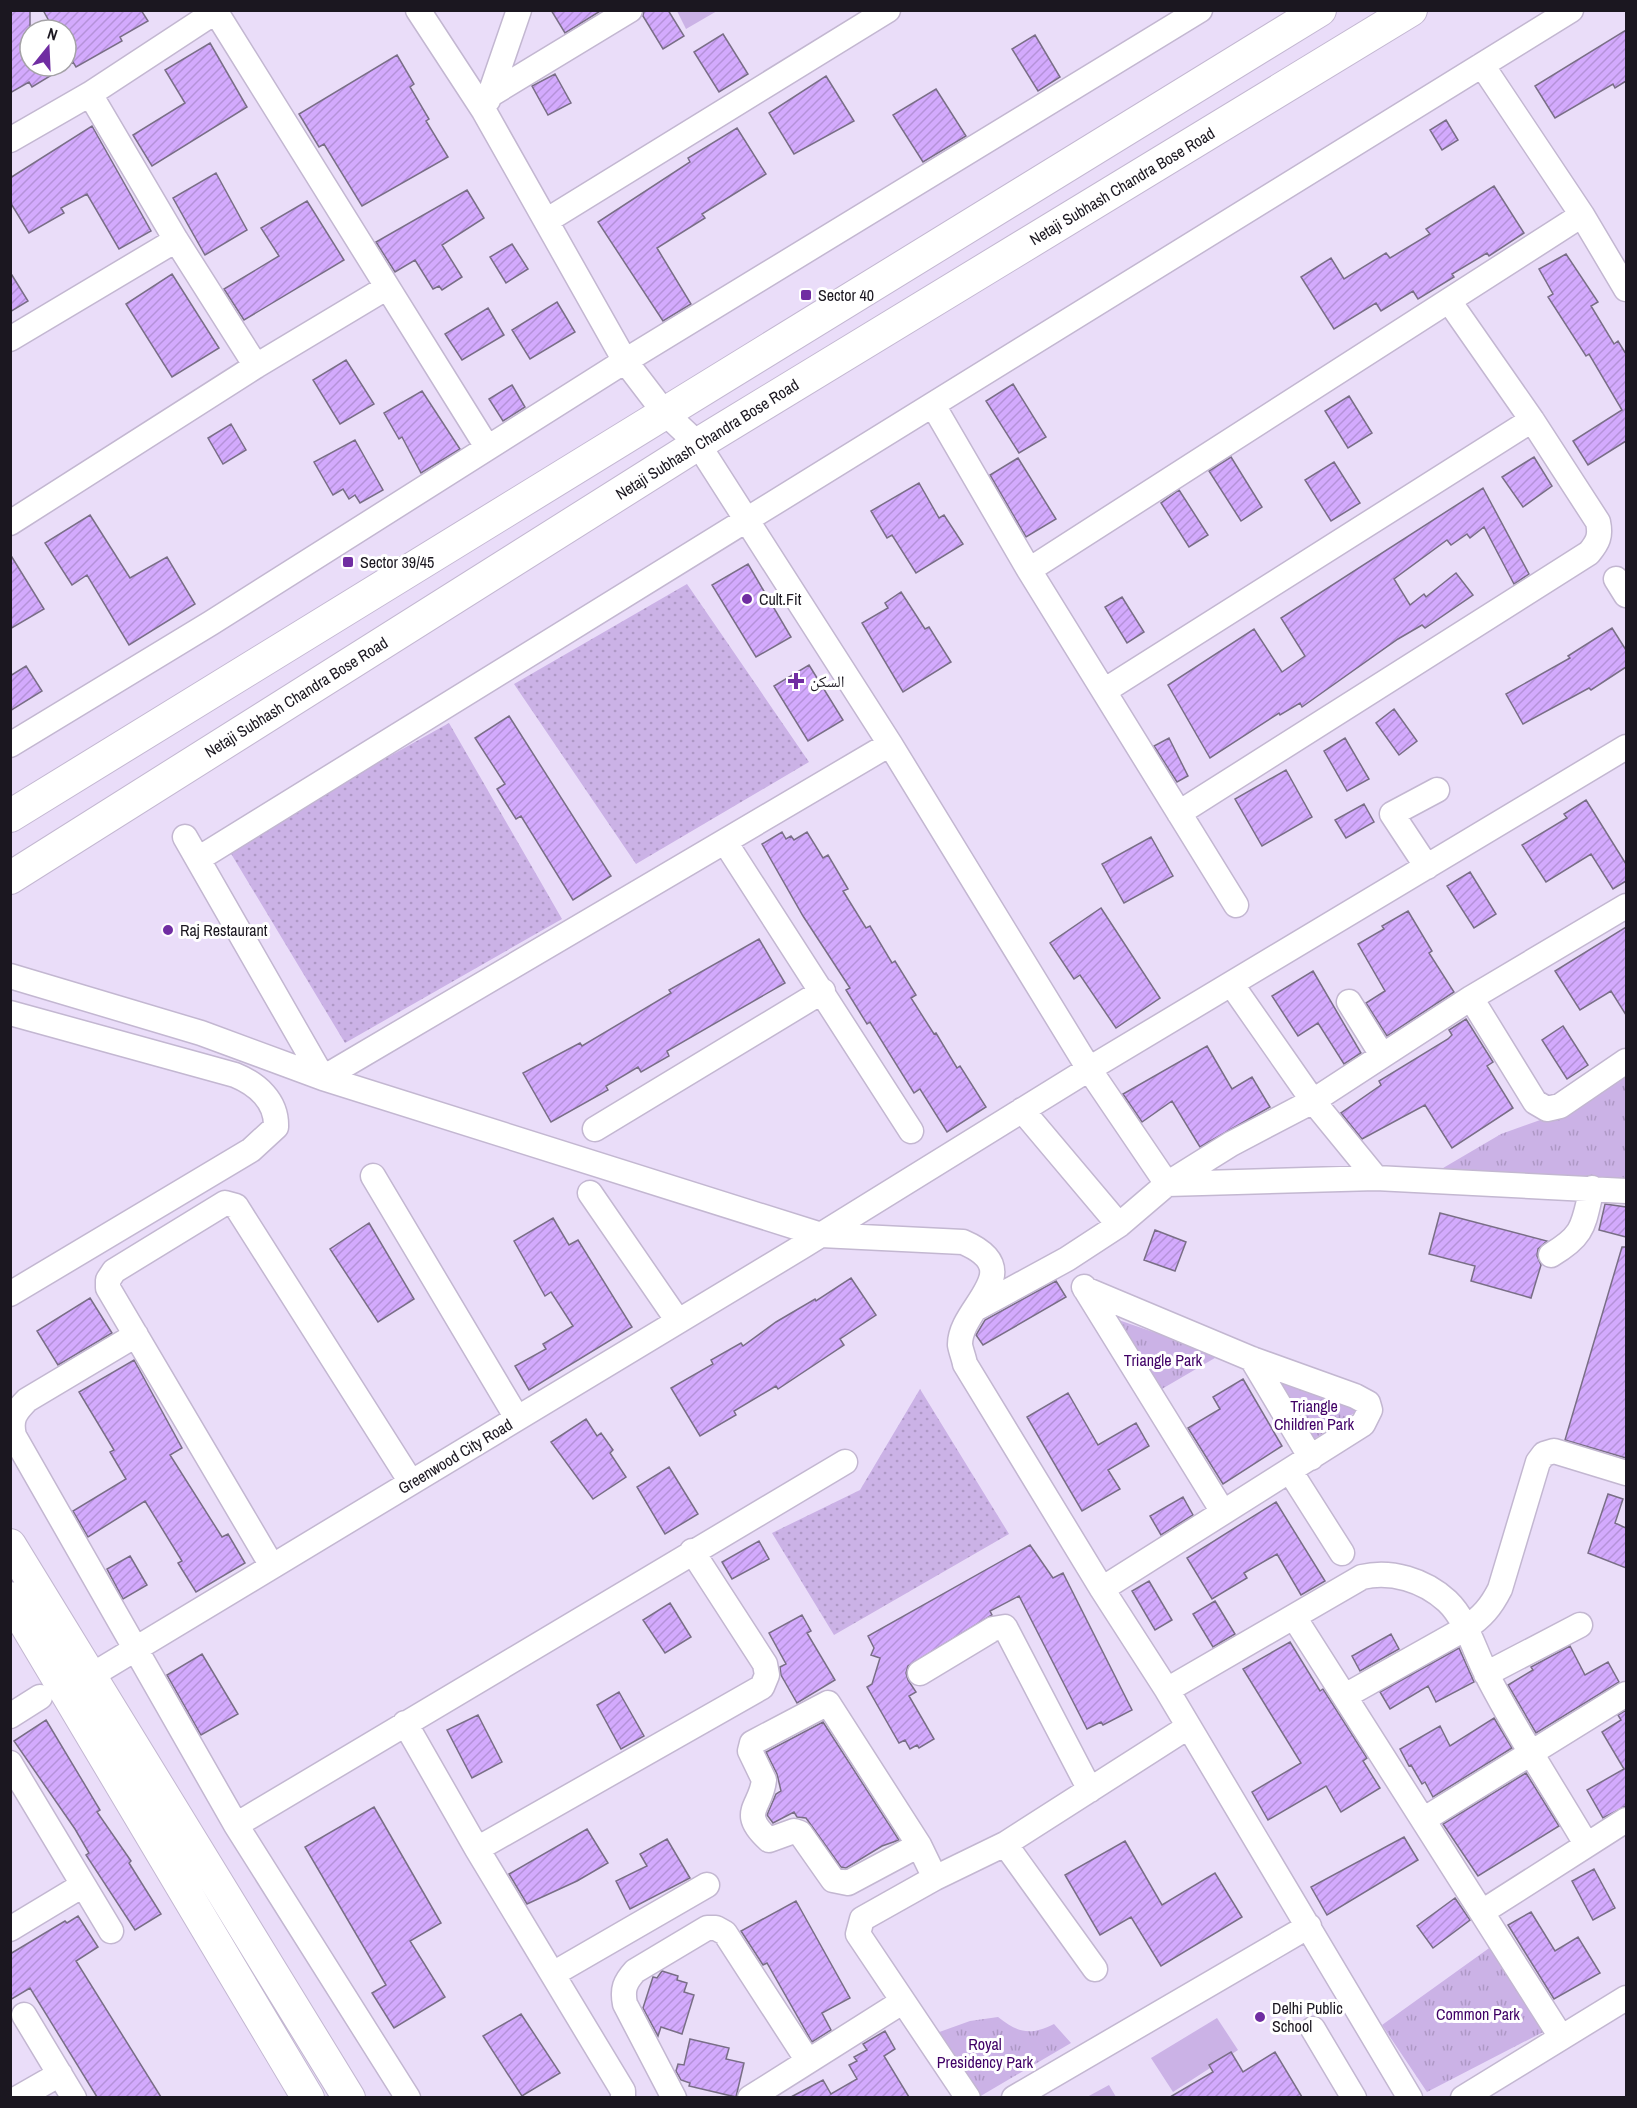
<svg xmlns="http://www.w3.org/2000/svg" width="1637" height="2108" viewBox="0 0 1637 2108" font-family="'Archivo Narrow','Noto Naskh Arabic',sans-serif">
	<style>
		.grass { fill: url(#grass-dots) }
		.park { fill: url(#park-tufts) }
		.pitch { fill: #cbb2e6 }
		.building { fill: url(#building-hatch); stroke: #796e86; stroke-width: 1.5 }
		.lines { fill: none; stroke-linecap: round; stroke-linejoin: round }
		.minor-casing { stroke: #c3b7d1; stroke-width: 27 }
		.major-casing { stroke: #c3b7d1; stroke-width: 34 }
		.minor { stroke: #fff; stroke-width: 24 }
		.major { stroke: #fff; stroke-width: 32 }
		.poi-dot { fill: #702da2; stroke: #fff; stroke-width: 2 }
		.labels { text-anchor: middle; stroke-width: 6; stroke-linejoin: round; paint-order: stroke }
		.street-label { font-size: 16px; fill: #1b1720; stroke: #fff }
		.poi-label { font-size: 16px; fill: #1b1720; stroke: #fff; text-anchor: start }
		.park-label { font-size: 16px; fill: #400066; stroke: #fff }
	</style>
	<defs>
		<pattern id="grass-dots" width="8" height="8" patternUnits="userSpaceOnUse" patternTransform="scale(1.5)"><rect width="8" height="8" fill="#cbb2e6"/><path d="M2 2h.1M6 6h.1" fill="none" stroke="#ae98c5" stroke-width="1.8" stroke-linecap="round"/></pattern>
		<pattern id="park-tufts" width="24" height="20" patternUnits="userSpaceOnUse" patternTransform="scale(1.5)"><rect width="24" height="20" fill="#cbb2e6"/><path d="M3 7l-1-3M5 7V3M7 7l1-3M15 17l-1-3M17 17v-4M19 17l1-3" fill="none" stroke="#ae98c5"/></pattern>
		<pattern id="building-hatch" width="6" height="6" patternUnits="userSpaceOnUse" patternTransform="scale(1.5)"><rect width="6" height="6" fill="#d3aafd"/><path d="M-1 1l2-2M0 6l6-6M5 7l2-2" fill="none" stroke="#b592d9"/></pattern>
	</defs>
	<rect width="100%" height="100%" fill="#eaddf9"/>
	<path class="grass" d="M687,584L809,762L636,864L514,684Z
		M449,723L562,919L345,1043L227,847Z
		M920,1389L1009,1534L834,1635L772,1533L860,1490Z"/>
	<path class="park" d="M677,11H717L686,29Z
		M1626,1065V1187L1438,1171L1501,1134L1543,1119Z
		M1104,1315L1220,1355L1155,1393Z
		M1262,1374L1359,1410L1308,1443Z
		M1492,1946L1547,2030L1427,2092L1382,2025Z
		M998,2017C1018,2033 1030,2036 1054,2024L1071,2043L979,2097L931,2035L970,2021Z"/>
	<path class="pitch" d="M1217,2018L1238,2050L1173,2092L1151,2058Z
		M1109,2085L1116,2097H1087Z"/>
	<path class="building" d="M10,10H30V66H66V30H54L43,10H141L148,21L120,37L122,41L76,67L73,62L32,87L29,82L10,93Z
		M551,10H602L565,33Z
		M644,10H668L684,36L663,49L643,16Z
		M1626,30V81L1615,88L1613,84L1555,118L1535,86Z
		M723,34L748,74L719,92L694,52Z
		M1035,35L1060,77L1038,91L1012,49Z
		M210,43L247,107L152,166L133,135L185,103L165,70Z
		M397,55L414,84L410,87L429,119L426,121L448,157L362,206L324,144L319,147L299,114Z
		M555,74L571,103L548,115L532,86Z
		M826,76L854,121L794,154L769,113Z
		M936,89L966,136L923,162L893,115Z
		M1446,120L1458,140L1442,150L1430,130Z
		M92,126L151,231L119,249L87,194L61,208L64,213L29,233L10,202V178Z
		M737,128L766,174L702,214L705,218L657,248L691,304L663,321L598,222L690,162L688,158Z
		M216,173L247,230L205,255L173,198Z
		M1494,186L1524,233L1489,256L1487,253L1452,274L1454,277L1418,299L1413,291L1381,311L1376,303L1334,329L1301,277L1331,258L1344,279L1386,253L1390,258L1430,234L1426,229Z
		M467,190L484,218L442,245L462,277L442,290L439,286L433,289L415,260L395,272L376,242Z
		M307,201L344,260L244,320L224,289L279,256L261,228Z
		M512,244L528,269L506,283L490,257Z
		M1566,254L1598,302L1591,306L1614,344L1618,341L1626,354V441L1588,465L1573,441L1622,410L1589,354L1586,356L1548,297L1553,294L1539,269Z
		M10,272L28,301L10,312Z
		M172,274L219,348L172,377L126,304Z
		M557,302L575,332L530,359L512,330Z
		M488,308L504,335L462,360L445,334Z
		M346,360L374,404L340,424L313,380Z
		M1013,384L1046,437L1019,453L986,401Z
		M512,385L525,407L503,421L489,399Z
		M422,391L460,449L421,473L402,437L399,439L384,413Z
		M1349,396L1372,433L1348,448L1325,411Z
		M231,424L246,450L223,464L208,438Z
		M355,440L383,490L360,503L355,495L349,499L343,489L333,495L314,462Z
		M1231,457L1262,507L1241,521L1209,471Z
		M1534,457L1552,486L1523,507L1502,477Z
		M1018,458L1056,519L1026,537L990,475Z
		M1334,462L1360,503L1331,521L1305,480Z
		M919,483L939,518L944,515L963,544L916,573L892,535L887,538L871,511Z
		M1483,488L1529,574L1514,584L1484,527L1470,538L1467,534L1451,545L1447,540L1394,579L1410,605L1424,594L1426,597L1456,573L1473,595L1425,628L1422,625L1398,639L1302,707L1300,703L1280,715L1279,713L1210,758L1168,685L1254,629L1282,672L1305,656L1281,618Z
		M1179,490L1208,535L1189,547L1161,503Z
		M90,515L130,578L167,557L195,604L129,645L87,575L72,585L45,543Z
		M10,554L44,609L10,629Z
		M748,564L791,637L756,657L712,585Z
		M901,592L925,629L929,627L951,662L903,692L862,623L888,608L885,603Z
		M1122,597L1144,632L1127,643L1105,607Z
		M1612,628L1626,650V667L1591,690L1589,688L1523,724L1506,694L1570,658L1568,656Z
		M809,665L843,720L808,741L774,686Z
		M26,666L42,691L10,711V676Z
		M1394,709L1417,741L1399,755L1376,723Z
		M509,716L611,876L573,900L521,816L516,819L497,789L505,784L475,738Z
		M1169,738L1188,776L1177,782L1154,746Z
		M1345,738L1369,779L1347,791L1324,751Z
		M1286,770L1312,817L1262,846L1235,799Z
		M1586,800L1626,864V881L1613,889L1591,854L1546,882L1522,845L1567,818L1564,814Z
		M1364,804L1374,822L1346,838L1335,820Z
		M782,832L786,839L791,836L794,840L807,832L823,858L828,855L848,889L843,891L866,928L870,926L892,963L895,961L916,995L911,998L934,1034L936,1033L957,1068L960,1066L986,1107L947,1132L920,1089L914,1093L870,1022L867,1024L846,990L850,988L803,916L762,844Z
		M1151,837L1173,876L1124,903L1102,864Z
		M1470,872L1496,914L1474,928L1447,886Z
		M1101,908L1160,998L1116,1028L1080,975L1074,979L1050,943Z
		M1408,911L1432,951L1429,953L1454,992L1387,1036L1366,1003L1385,991L1358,944L1384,929L1382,926Z
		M1626,927V1015L1611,991L1580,1010L1555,971Z
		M759,939L785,983L667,1051L669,1056L641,1072L638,1067L606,1086L608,1090L551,1122L523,1073L580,1043L582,1046L671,993L669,990Z
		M1313,971L1361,1053L1344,1064L1318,1023L1298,1036L1272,996Z
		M1466,1019L1493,1062L1487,1066L1513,1108L1452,1148L1425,1105L1362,1139L1341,1113L1381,1085L1379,1081L1448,1039L1452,1035L1449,1030Z
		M1563,1026L1588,1065L1567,1079L1542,1040Z
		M1207,1046L1232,1089L1252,1077L1270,1107L1200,1147L1172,1101L1142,1122L1123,1094Z
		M1605,1204L1626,1207V1237L1599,1230Z
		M1440,1213L1547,1241L1538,1249L1537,1256L1541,1265L1531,1298L1471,1281L1475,1266L1429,1254Z
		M553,1218L569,1245L578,1240L632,1327L529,1390L515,1366L546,1349L543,1344L573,1326L551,1292L545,1296L514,1241Z
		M369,1223L414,1299L378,1322L330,1249Z
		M1155,1230L1186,1242L1175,1271L1144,1260Z
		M1622,1247H1626V1458L1565,1440Z
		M851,1278L876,1315L840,1339L844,1345L778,1389L776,1386L734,1411L736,1415L700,1436L671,1388L713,1364L711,1360L741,1343L743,1346L776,1322L815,1299L816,1301Z
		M1056,1281L1066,1297L983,1345L976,1335L985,1320Z
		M90,1298L112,1333L58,1365L37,1331Z
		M134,1360L182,1448L170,1455L222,1537L228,1534L245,1563L196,1592L178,1563L182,1561L145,1501L88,1537L73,1511L126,1479L110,1452L114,1450L79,1392Z
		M1243,1379L1282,1446L1223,1484L1188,1428L1220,1409L1213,1397Z
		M1068,1393L1098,1445L1136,1423L1149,1446L1108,1470L1120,1489L1082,1511L1027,1417Z
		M586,1419L597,1436L601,1433L613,1450L610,1453L626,1477L593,1499L551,1442Z
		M669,1467L698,1514L665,1534L637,1487Z
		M1608,1494L1623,1499L1615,1523L1626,1528V1568L1588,1553Z
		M1183,1497L1193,1515L1161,1535L1150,1516Z
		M1276,1502L1325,1581L1301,1595L1277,1554L1244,1573L1247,1578L1212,1599L1187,1558Z
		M759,1541L769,1559L732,1579L722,1562Z
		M1030,1545L1053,1578L1063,1573L1132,1710L1103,1725L1101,1722L1087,1729L1019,1596L990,1611L992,1615L908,1666L906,1673L908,1680L916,1692L909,1696L934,1739L919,1748L917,1745L910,1749L905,1740L899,1743L867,1687L872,1684L880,1658L871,1655L874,1648L868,1636Z
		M130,1556L147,1585L123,1599L107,1569Z
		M1149,1581L1172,1620L1155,1630L1132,1591Z
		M1215,1601L1235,1634L1213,1647L1193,1614Z
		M670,1603L691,1637L665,1653L643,1620Z
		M802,1615L811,1631L807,1633L835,1680L797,1703L781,1675L780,1667L786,1664L769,1633Z
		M1391,1634L1399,1649L1360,1671L1352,1656Z
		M1290,1642L1320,1691L1323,1689L1367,1758L1363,1761L1380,1788L1341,1812L1326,1786L1268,1820L1252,1792L1301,1763L1243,1669Z
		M1570,1646L1585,1675L1608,1662L1619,1682L1536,1733L1508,1685L1533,1670L1531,1667Z
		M1459,1648L1474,1682L1436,1702L1428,1686L1390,1709L1380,1692Z
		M202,1654L238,1714L201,1735L167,1675Z
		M619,1692L644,1736L621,1749L597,1705Z
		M1626,1710V1806L1603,1818L1587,1790L1624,1769L1602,1732L1621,1720L1618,1715Z
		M478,1715L502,1762L472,1778L447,1730Z
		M1494,1718L1512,1748L1433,1797L1425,1782L1422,1784L1411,1765L1409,1766L1400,1749L1440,1726L1450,1746Z
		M46,1720L100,1810L97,1812L131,1861L129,1863L161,1914L135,1930L86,1855L89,1853L75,1829L14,1741Z
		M823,1722L899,1840L882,1846L846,1868L841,1867L806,1818L797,1817L794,1812L773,1823L767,1815L776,1794L781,1791L777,1774L766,1752Z
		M1526,1773L1559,1826L1478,1876L1443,1824Z
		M374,1807L441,1923L410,1941L445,1997L394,2028L372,1993L386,1985L305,1847Z
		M587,1829L608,1863L577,1881L527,1904L509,1874Z
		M1404,1837L1418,1860L1327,1915L1311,1887Z
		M667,1839L690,1878L630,1909L616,1881L647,1866L640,1854Z
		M1125,1841L1162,1905L1215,1873L1242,1917L1161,1966L1131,1917L1100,1935L1065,1875Z
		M1594,1869L1615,1908L1593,1920L1572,1881Z
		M1455,1898L1470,1920L1433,1948L1417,1926Z
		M796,1901L850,1998L822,2013L831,2030L812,2042L767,1963L763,1965L741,1931Z
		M1531,1912L1555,1951L1578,1937L1600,1973L1554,1999L1508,1925Z
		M78,1916L98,1947L76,1961L161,2097H97L30,1988L10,2000V1954L65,1921L67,1923Z
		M662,1971L678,1976L677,1980L687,1983L684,1992L694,1995L682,2034L661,2027L658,2036L643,2008L653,1977L657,1978Z
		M521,2014L560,2073L522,2096L483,2036Z
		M885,2031L895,2049L884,2056L909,2097H791L823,2080L831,2094L857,2079L849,2065L857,2061L854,2057L867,2050L863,2044Z
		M690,2039L729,2048L726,2059L744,2063L736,2097L689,2086L690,2083L681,2080L676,2071L678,2064L684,2065Z
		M1231,2052L1243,2072L1275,2052L1302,2097H1170L1213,2072L1209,2065Z"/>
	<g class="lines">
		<g class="minor-casing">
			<path id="minor" d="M418,10L484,111L625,361L664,412L698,444L890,744L1089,1069L1167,1184
				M216,12L487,447
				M1482,65L1582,215L1626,289
				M90,94L176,240L256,366
				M490,95L630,10
				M488,100L519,10
				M10,140L90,94L218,10
				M546,221L888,10
				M10,339L176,240
				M933,405L1029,570L1236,905
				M10,523L256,366L386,288
				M1029,570L1582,215
				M1616,579L1626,595
				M1104,691L1532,420
				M10,745L211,623L625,361L1200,10
				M1179,813L1589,553C1598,542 1601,536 1598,522L1532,420L1449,301
				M185,837L323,1078
				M725,842L911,1131
				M198,859L1571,10
				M1427,867L1392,814L1437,790
				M10,976L201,1033L323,1078L821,1235L963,1242C1031,1271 959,1307 960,1345C961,1351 964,1358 965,1364L1102,1589L1167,1690L1410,2098
				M1232,985L1313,1101L1376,1178
				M1471,998L1535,1102L1547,1109L1560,1106L1626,1061
				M1349,1002L1382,1055
				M10,1013L235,1075C257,1084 277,1101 276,1127L251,1150L10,1294
				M323,1078L890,744
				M1022,1110L1119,1225
				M595,1129L823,991
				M373,1176L517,1418
				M1167,1184L1376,1178L1626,1191
				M590,1193L678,1321
				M1551,1255C1585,1235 1583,1225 1592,1188
				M1084,1287L1223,1512
				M1085,1289L1252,1359L1355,1396L1368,1403L1370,1410L1363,1424L1102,1589
				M979,1307L1067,1259L1119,1225L1167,1184L1231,1144L1313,1101L1471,998L1626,906
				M136,1335L27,1400C15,1412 10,1419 14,1436L236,1825L408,2098
				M1252,1359L1311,1458
				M1290,1471L1342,1553
				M272,1566L108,1288V1280L114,1271L225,1203L236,1206L411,1482
				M1294,1617L1561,2037
				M920,1673L993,1629L1005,1627L1090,1790
				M1486,1674L1580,1625
				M89,1677L803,1246L1089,1069L1626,747
				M1167,1690L1362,1577C1391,1570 1424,1580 1447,1601C1467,1620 1474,1650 1486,1673C1516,1732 1553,1788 1586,1844
				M1345,1696L1466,1628C1482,1617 1491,1607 1500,1589L1538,1462L1544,1454L1554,1451L1626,1473
				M10,1716L40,1697
				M405,1723L477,1849L623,2091V2098
				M10,1763L111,1931
				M1423,1820L1626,1694
				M236,1825L845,1462
				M1005,1844L1095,1969
				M919,1845L848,1883L833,1880L800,1833L794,1831L769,1840C738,1812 761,1808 764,1780L750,1751L752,1743L828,1703L919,1845L935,1878
				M477,1849L762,1687L767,1675L765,1664L692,1551
				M1482,1912L1626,1820
				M10,1929L83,1885
				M553,1974L707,1885
				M24,2015L74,2098
				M1313,2029L1354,2098
				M18,2098L60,2074
				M674,2098L625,2004C622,1989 625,1982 635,1971L707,1928H716L725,1933L808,2061
				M750,2098L902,2002
				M968,2098L858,1934L862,1919L935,1878L1005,1844L1188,1727
				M1014,2098L1309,1926
				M1463,2098L1626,1998"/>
		</g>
		<g class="major-casing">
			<path id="major" d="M10,816L1320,10
				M10,878L698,444L1411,10
				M10,1545L349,2098
				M10,1598L308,2098"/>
		</g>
		<use href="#minor" class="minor"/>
		<use href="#major" class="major"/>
	</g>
	<g class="poi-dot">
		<rect x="800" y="289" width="12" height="12" rx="3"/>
		<rect x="342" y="556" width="12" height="12" rx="3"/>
		<circle cx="747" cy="599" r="6"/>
		<path d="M793 672h6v6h6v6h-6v6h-6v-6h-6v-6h6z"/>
		<circle cx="168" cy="930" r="6"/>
		<circle cx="1260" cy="2017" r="6"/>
	</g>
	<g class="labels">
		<g class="street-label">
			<text transform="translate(1122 186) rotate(-31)" y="6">Netaji Subhash Chandra Bose Road</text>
			<text transform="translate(707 439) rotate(-32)" y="6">Netaji Subhash Chandra Bose Road</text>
			<text transform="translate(296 697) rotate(-32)" y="6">Netaji Subhash Chandra Bose Road</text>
			<text transform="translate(455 1456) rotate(-31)" y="6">Greenwood City Road</text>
		</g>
		<g class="poi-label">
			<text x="818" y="301">Sector 40</text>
			<text x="360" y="568">Sector 39/45</text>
			<text x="759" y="605">Cult.Fit</text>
			<text x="810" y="687">السكن</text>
			<text x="180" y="936">Raj Restaurant</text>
			<text x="1272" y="2014">Delhi Public<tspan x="1272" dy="18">School</tspan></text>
		</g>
		<g class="park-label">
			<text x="1163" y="1366">Triangle Park</text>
			<text x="1314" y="1412">Triangle<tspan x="1314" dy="18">Children Park</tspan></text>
			<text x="1478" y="2020">Common Park</text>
			<text x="985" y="2050">Royal<tspan x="985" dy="18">Presidency Park</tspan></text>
		</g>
	</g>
	<rect width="1637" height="2108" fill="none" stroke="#1b1720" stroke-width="24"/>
	<g transform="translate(48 48) rotate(18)"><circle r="28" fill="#ffffff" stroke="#a4a2a6" stroke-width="1.5"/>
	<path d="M0-4.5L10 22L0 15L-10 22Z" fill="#702da2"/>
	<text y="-9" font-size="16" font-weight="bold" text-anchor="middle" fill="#1b1720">N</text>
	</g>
</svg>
